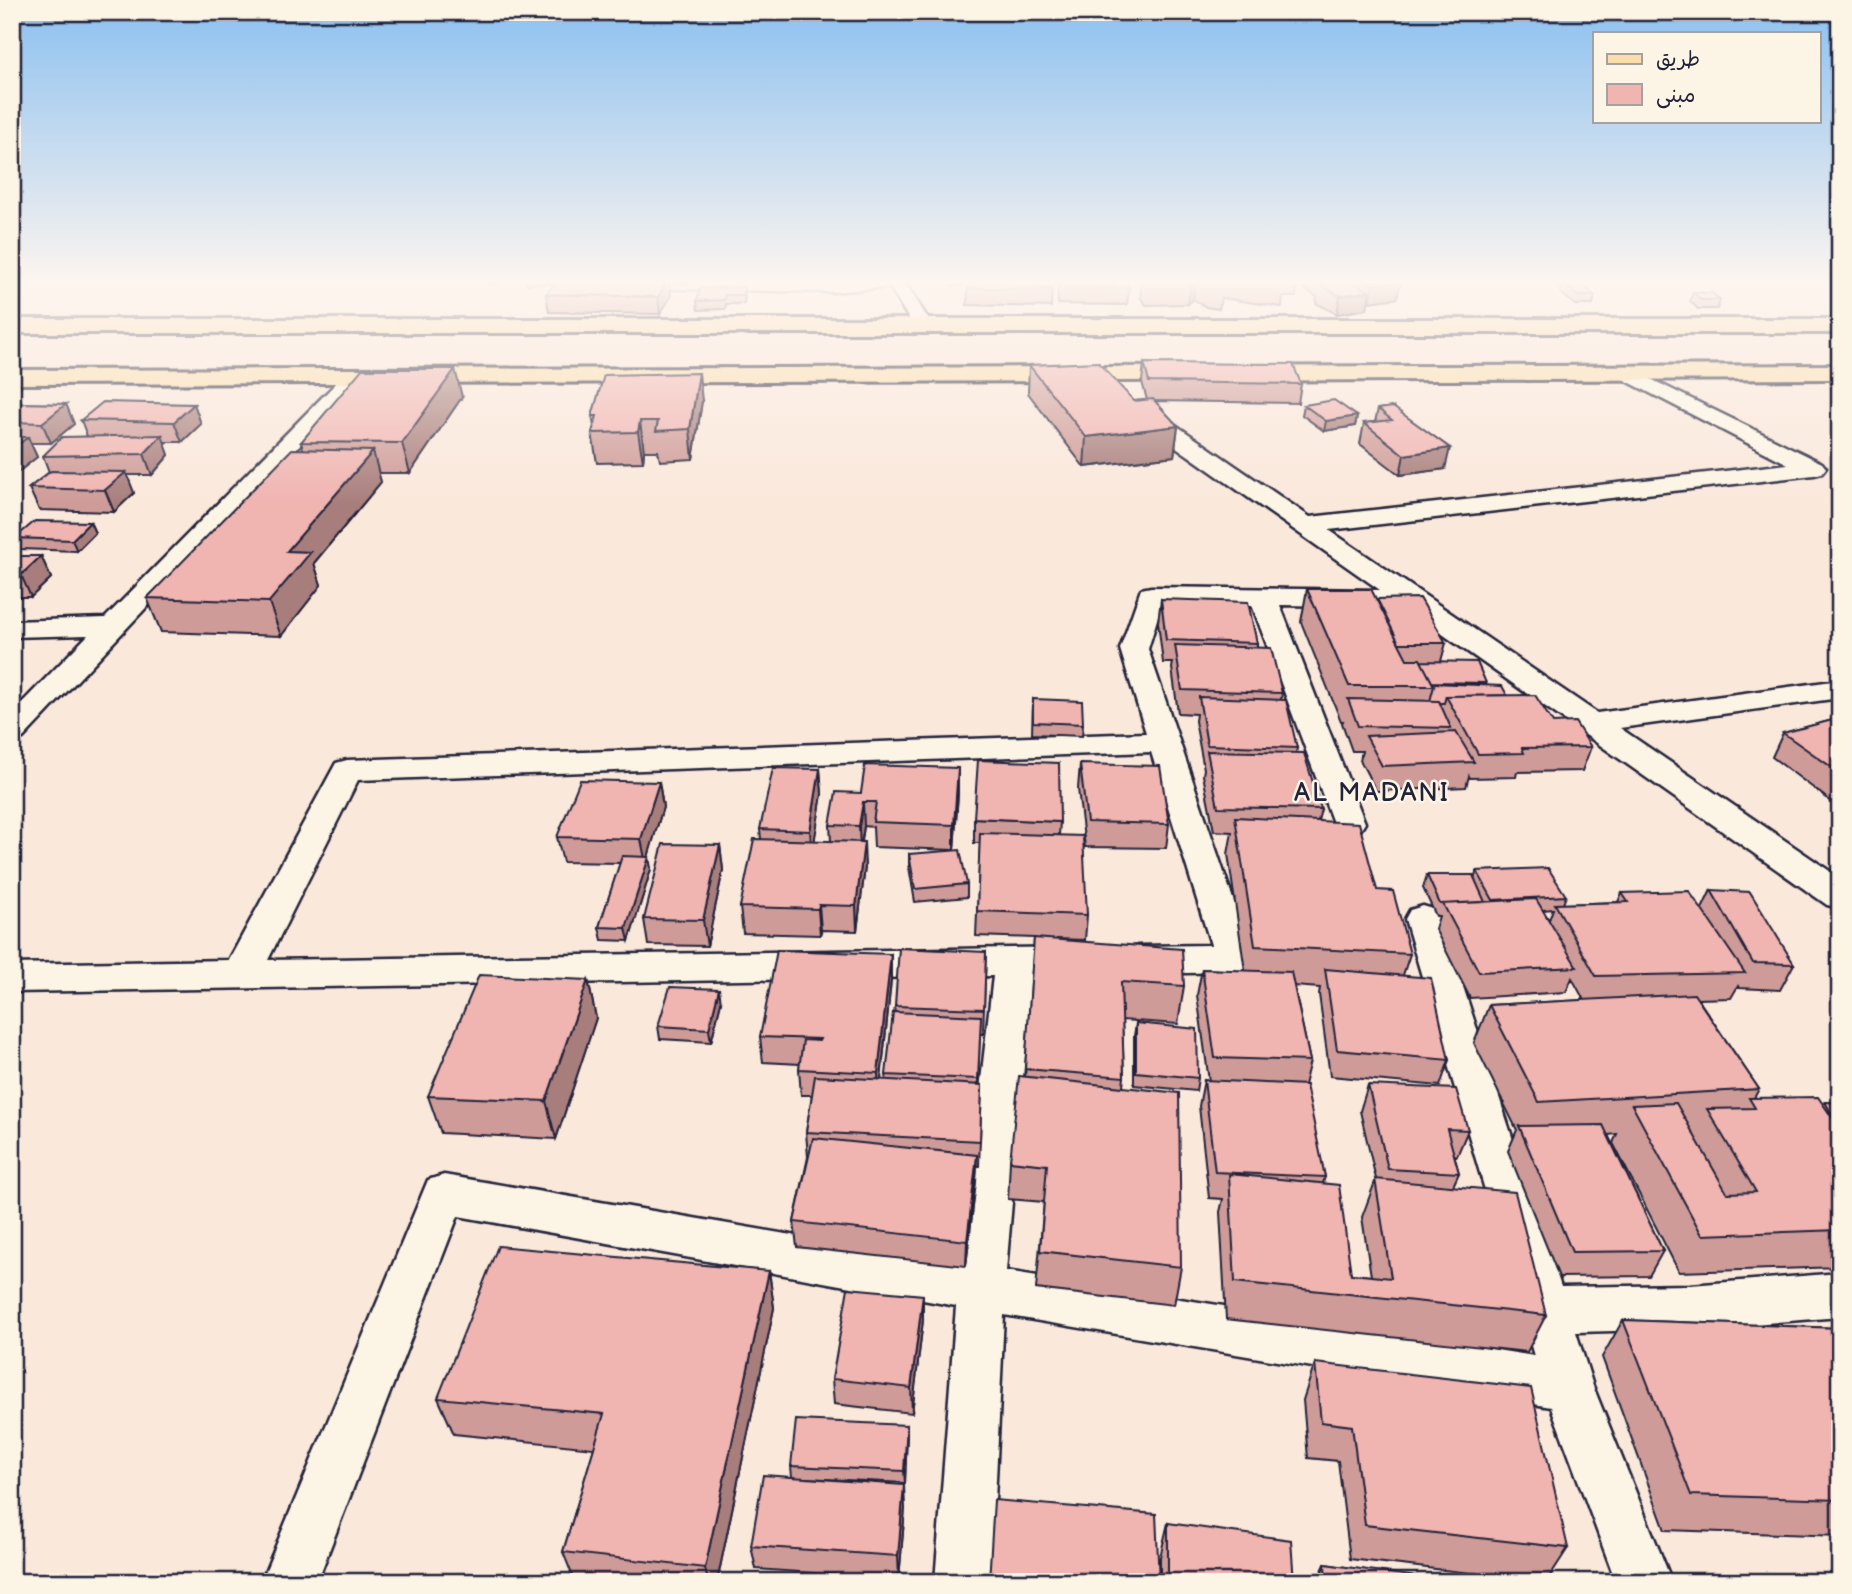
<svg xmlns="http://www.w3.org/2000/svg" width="1852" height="1594" viewBox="0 0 1852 1594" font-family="'Balsamiq Sans','Playpen Sans Arabic',sans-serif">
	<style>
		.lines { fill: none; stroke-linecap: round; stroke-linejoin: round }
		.minor-casing { stroke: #22223b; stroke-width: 5 }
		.primary-casing { stroke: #22223b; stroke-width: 6 }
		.minor { fill: #fcf5e5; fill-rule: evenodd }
		.primary { fill: #faddab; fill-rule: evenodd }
		.wall { fill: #ce9b98; stroke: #22223b; stroke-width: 2; fill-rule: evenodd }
		.shaded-wall { fill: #a87e7c; stroke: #22223b; stroke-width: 2 }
		.building { fill: #f0b4b1; stroke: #22223b; stroke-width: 2 }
		.labels { text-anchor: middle; stroke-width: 5; stroke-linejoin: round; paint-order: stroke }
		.neighbourhood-label { font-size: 26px; letter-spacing: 2px; fill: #22223b; stroke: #fcf5e5 }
	</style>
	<rect width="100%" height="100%" fill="#fae8db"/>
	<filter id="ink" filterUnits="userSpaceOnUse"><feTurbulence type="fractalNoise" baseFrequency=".0143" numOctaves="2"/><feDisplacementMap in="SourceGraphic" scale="14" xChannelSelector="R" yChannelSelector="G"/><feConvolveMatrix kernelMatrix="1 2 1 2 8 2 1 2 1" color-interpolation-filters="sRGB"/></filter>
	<g filter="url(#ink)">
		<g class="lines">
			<g class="minor-casing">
				<path id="minor" d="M626,281H908L906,284L932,325L929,329H915L890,287L832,292L634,288L628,287Z
					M1626,367L1822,463L1826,468L1822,473L1814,475L1329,530L1597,713L1840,680V698L1620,728L1840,878V908L1827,905L1404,607L1280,605L1365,823L1360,831L1348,834L1336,831L1252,605L1162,603L1148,649L1253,958L1247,968L1234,972L1138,974L1125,970L1119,960L1125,950L1138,946L1211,945L1151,752L358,780L268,960L1077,947L1090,951L1096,961L1090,971L1077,975H1032L1006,1271L1534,1356L1405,919L1410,910L1423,906L1436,910L1441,919L1561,1287L1690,1285L1840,1273V1317L1690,1329L1576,1332L1593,1386L1672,1582H1616L1551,1407L1004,1315L991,1582H935L956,1306L458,1216L317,1582H261L428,1180L444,1175L960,1264L993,976L12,992V964L229,960L336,763L347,760L1146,733L1120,649L1141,589L1151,587L1380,590L1132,416L1129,411L1132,406H1148L1310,517L1788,464L1619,377L1616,373L1619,369Z
					M354,370L361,372L364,376L361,380L23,738L12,740V713L88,635L12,637V621L105,618L347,372Z"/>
			</g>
			<g class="primary-casing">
				<path id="primary" d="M12,319H1840V333H12Z
					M1840,365V379L12,384V370Z"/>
			</g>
			<use href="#minor" class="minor"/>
			<use href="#primary" class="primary"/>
		</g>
		<path class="wall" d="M482,281H502L499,284H482Z
			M526,281H693L692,283H669L671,296L660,314L549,312L546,294L554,284H527Z
			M704,281H744L743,283L704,282Z
			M768,281H862L768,283Z
			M950,281H1052L1051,307L967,305L968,285L952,286Z
			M1057,281H1127L1129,288L1127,305L1058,304Z
			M1142,281H1401L1397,298L1368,302L1367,309L1337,314L1316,303L1317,297L1298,285L1296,297H1283L1282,307L1221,298L1219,309L1206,307L1193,299L1188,304L1146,305L1140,297Z
			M1563,284L1595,296L1593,305H1575L1560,292Z
			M744,287L745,296L744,304H726L725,309L698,310L697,301Z
			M1693,292L1720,300L1717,309H1698L1690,301Z
			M1144,363L1301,384L1298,403L1154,401L1178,426L1174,456L1084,467L1028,393L1029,365L1134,401L1147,400L1142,382Z
			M462,397L410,473H378L381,482L314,563L321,585L281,636L161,632L147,598L303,449L301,442Z
			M702,401L693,459L660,461L658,451H644L643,462L597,463L592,433L594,426L592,416Z
			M12,403L66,404L74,424L51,443H30L37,457L12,477Z
			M194,404L201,424L182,442H164L169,455L152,475H127L134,493L114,512L39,510L29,488L49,472L43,456L87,436L81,420Z
			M1304,405L1357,416L1355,426L1324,431L1302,415Z
			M1393,407L1445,469L1400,475L1360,444L1364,423L1375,422L1378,409Z
			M90,522L95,533L77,551L20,549L15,538Z
			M12,556H41L51,578L31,597H12Z
			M1307,589L1377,599L1446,643L1441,661L1486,683V685L1507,695L1553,723L1591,747L1582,771L1517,772L1516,777L1470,778L1469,776L1466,787L1376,791L1360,760L1362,751H1352L1342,723L1343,721H1341L1301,622Z
			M1161,599L1257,643V647L1282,693L1281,700L1297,748L1296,753L1321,809L1318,821L1377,890L1410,954L1403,975L1449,1060L1440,1086L1330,1076L1319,994L1320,988L1294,986L1310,1061L1304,1085L1325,1177L1323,1183L1351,1274L1371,1276L1362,1217L1376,1179L1360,1111L1368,1085L1468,1130L1457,1156L1454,1155L1459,1173L1453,1186L1546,1315L1527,1352L1226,1319L1220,1212L1223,1199L1209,1198L1199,1106L1204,1080L1209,1081L1197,995L1202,969L1245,971L1228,854L1232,832L1214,831L1203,775L1204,769L1195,721L1196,714L1178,713L1172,668L1173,663H1163L1158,622Z
			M1033,699L1083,724L1082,736L1032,734Z
			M1840,718V808L1772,757L1783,733Z
			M1080,764L1169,824L1166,848L1085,847L1078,789Z
			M820,769L822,794L814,841H831L830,825L861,793H958L954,850L874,847L873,827L864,826L862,842L865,867L857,931L821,930L820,935L743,933L740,907L761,839L760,829Z
			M659,782L663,807L648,857L651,869L629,941L602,940L599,927L620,863L563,862L557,837Z
			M974,818L1060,822L1059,835L1087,915L1085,940L1056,939L1184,986L1178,1024L1122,1020L1124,1077L1123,1087L1181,1267L1174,1305L1036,1289L1044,1202L1008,1199L1010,1161L1025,1077L1034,938L976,936L980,843H974Z
			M720,845L723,870L707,946L648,945L644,919Z
			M909,854L967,884V897L915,902L909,867Z
			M1477,871L1566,896L1563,904L1618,902L1622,893L1702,909L1711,890L1794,964L1780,990L1739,988L1738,986L1731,998L1698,999L1759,1089L1754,1098L1823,1104L1825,1102L1840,1103V1267L1679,1272L1613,1143L1617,1134L1608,1135L1663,1251L1649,1276L1559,1277L1508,1151L1517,1130L1474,1043L1489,1005L1584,1000L1572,978L1566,992L1470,998L1435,929L1439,916H1436L1423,888L1427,875L1474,879ZM1553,909L1549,920L1543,910Z
			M986,952L983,1034H980L978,1084L982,1085L979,1166H977L976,1181L966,1266L797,1247L794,1222L808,1157L806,1132L812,1095H801L799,1069L800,1064L763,1062L760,1037L891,954V980L881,1080H886L895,1006Z
			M588,980L596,1018L556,1139L441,1133L428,1096Z
			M721,1002L711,1042L660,1039L658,1026Z
			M1136,1023L1198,1078L1196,1091L1134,1085V1036Z
			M769,1271L774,1308L717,1582H575L563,1552L594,1448L454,1434L438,1398Z
			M923,1320L912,1413L834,1404L832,1379Z
			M1623,1320L1840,1328V1536L1665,1530L1602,1357Z
			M1315,1363L1568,1548L1546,1582L1350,1559L1338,1461L1308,1458L1303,1400Z
			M907,1425L905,1483L806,1478L905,1508L899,1579L756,1569L751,1546L792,1477L791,1466Z
			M1168,1523L1294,1582H1160V1557Z
			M1325,1564L1447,1582H1317Z"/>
		<path class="shaded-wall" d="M12,281H36L12,295Z
			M667,281H669L671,296L660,314L658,297Z
			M1191,281H1195L1193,299L1188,304Z
			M1401,281L1397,298L1369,302L1373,285Z
			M1370,291L1367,309L1337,314L1340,296Z
			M455,369L462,397L410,473L402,443Z
			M699,373L702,401L693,459L690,429Z
			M66,404L74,424L51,443L42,423Z
			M194,404L201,424L182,442L174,422Z
			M1357,416L1355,426L1324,431L1326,421Z
			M640,421L644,451L643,462L638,432Z
			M1178,426L1174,456L1084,467L1086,437Z
			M162,435L169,455L152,475L144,454Z
			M28,437L37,457L12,477V449Z
			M1450,448L1445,469L1400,475L1404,455Z
			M373,451L381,482L314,563L321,585L281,636L269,602L287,551Z
			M126,472L134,493L114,512L105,490Z
			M90,522L95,533L77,551L72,540Z
			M41,556L51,578L31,597L21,575Z
			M958,768V793L954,850V825Z
			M820,769L822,794L812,856L810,831Z
			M659,782L663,807L646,864L641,839Z
			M863,802L864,826L860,851L859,826Z
			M864,842L865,867L857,931L856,906Z
			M720,845L723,870L707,946L703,920Z
			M649,857L651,869L629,941L626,928Z
			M819,905L821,930L820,935L818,909Z
			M891,954V980L879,1098L878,1073Z
			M588,980L596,1018L556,1139L546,1101Z
			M719,989L721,1002L711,1042L709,1029Z
			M977,1155L976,1181L966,1266L967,1241Z
			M769,1271L774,1308L717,1582H708L705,1568Z
			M923,1295V1320L912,1413L911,1388Z
			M907,1425V1437L905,1483L904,1471Z
			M904,1485L905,1508L899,1579L898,1556Z"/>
		<path class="building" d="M557,281H667L658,297L546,294Z
			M968,281H1052V289L968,288Z
			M1058,281H1127L1129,288L1059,287Z
			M1322,281H1349L1370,291L1340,296L1319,285L1328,284Z
			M1364,281H1399L1373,285Z
			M1580,283L1595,296H1578L1563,284Z
			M744,287L743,295H725L724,300L697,301L700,288Z
			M1693,292L1712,293L1720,300H1701Z
			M1098,362L1134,401L1153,399L1178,426L1086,437L1029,365Z
			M1144,363L1293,364L1301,384L1149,382Z
			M362,369H455L402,443L301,442Z
			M699,373L690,429L656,431L658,421H640L638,432L592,433L597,416H592L604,375Z
			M1334,400L1357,416L1326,421L1304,405Z
			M103,402L194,404L174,422L81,420Z
			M12,403L66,404L42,423L12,422Z
			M1393,407L1450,448L1404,455L1364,423L1392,420L1378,409Z
			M162,435L144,454L43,456L62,437Z
			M12,437H28L12,449Z
			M292,449L373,451L287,551L311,552L269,602L147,598Z
			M51,471L126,472L105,490L29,488Z
			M35,521L90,522L72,540L15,538Z
			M12,556H41L21,575H12Z
			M1307,589H1371L1407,659H1420L1434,686H1349Z
			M1420,598L1446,643H1399L1377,599Z
			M1161,599L1248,602L1257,643L1166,640Z
			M1175,645L1271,648L1282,693L1182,690Z
			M1421,661L1477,662L1486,683L1432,682Z
			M1433,683L1502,686L1507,695L1446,696L1444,703H1440L1439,701H1430L1434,686Z
			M1535,695L1553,723L1575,722L1591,747L1522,748L1524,753L1478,754L1446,696Z
			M1199,697L1286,700L1297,748L1207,745Z
			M1033,699L1082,701L1083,724L1033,722Z
			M1348,699L1439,701L1451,728L1358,726Z
			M1840,718V773L1783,733Z
			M1456,732L1474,762L1382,766L1366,736Z
			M1207,751L1304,753L1321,809L1218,807Z
			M978,760L1059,763L1060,822L974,818Z
			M1080,764L1160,766L1169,824L1087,822Z
			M865,765L958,768L954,825L873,822L876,802H863L859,826L830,825L836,792L861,793Z
			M773,768L820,769L810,831L760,829Z
			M580,780L659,782L641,839L557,837Z
			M1235,817L1359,823L1377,890L1393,891L1410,954L1255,946Z
			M980,833L1083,836L1087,915L977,911Z
			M754,839L864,842L856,906L819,905L818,909L740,907Z
			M663,844L720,845L703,920L644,919Z
			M960,850L967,884L915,889L909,854Z
			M622,856L649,857L626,928L599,927Z
			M1548,868L1566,896L1493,900L1477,871Z
			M1427,875H1473L1485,902L1440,904Z
			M1711,890L1750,892L1794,964L1753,963Z
			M1689,891L1745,973L1596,976L1555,904L1628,902L1622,893Z
			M1536,899L1577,967L1479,972L1443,904Z
			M1034,938L1182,949L1184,986L1121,982L1124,1077L1025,1069Z
			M899,948L986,952L984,1009L895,1006Z
			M777,950L891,954L878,1073L799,1069L803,1040L819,1041L820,1039L760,1037Z
			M1202,969L1291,972L1310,1061L1215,1058Z
			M1325,969L1431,978L1449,1060L1337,1050Z
			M479,975L588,980L546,1101L428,1096Z
			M670,987L719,989L709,1029L658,1026Z
			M1694,994L1759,1089L1539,1102L1489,1005Z
			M893,1012L981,1016L978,1079L886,1075Z
			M1136,1023L1197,1029L1198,1078L1136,1072Z
			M815,1076L982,1085L980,1141L806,1132Z
			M1019,1076L1179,1093L1181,1267L1040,1251L1047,1165L1010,1161Z
			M1204,1080L1306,1085L1325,1177L1215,1172Z
			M1368,1085L1456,1089L1468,1130L1447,1129L1459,1173L1388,1169Z
			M1818,1097L1840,1129V1230L1702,1235L1632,1105L1676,1103L1727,1193L1756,1192L1707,1109L1755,1108L1749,1098Z
			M1825,1102L1840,1103V1129L1838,1125Z
			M1603,1125L1663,1251L1572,1252L1519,1126Z
			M813,1138L977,1155L967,1241L794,1222Z
			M1229,1174L1339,1185L1351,1274L1391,1278L1375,1179L1515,1192L1546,1315L1235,1282Z
			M498,1246L769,1271L705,1568L563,1552L604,1414L438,1398Z
			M848,1288L923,1295L911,1388L832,1379Z
			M1623,1320L1840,1328V1500L1691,1495Z
			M1315,1363L1531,1388L1568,1548L1365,1525L1352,1426L1321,1422Z
			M796,1420L907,1425L904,1471L791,1466Z
			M763,1475L904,1485L898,1556L751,1546Z
			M994,1500L1156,1514L1159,1582H989Z
			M1168,1523L1291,1540L1294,1582H1168Z
			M1325,1564L1447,1581V1582H1326Z"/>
	</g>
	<linearGradient id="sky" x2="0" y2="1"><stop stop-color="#8bc0f0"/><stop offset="0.56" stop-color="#fdf5ef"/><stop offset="1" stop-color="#fdf5ef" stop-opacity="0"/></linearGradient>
	<rect width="1852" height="504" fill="url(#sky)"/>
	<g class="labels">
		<g class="neighbourhood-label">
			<text x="1372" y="801">AL MADANI</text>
		</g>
	</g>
	<rect width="1852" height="1594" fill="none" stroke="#fcf5e5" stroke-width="42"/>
	<rect x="21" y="21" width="1810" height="1552" fill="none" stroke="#22223b" stroke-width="2.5" filter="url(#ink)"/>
	<rect x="1593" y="32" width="228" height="91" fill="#fcf5e5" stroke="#a5a1a1" stroke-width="2"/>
	<rect x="1607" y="54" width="35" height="10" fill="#faddab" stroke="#a5a1a1" stroke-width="2"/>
	<text x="1656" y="66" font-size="21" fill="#22223b">طريق</text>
	<rect x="1607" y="84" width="35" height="21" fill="#f0b4b1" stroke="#a5a1a1" stroke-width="2"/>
	<text x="1656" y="102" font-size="21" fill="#22223b">مبنى</text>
</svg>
